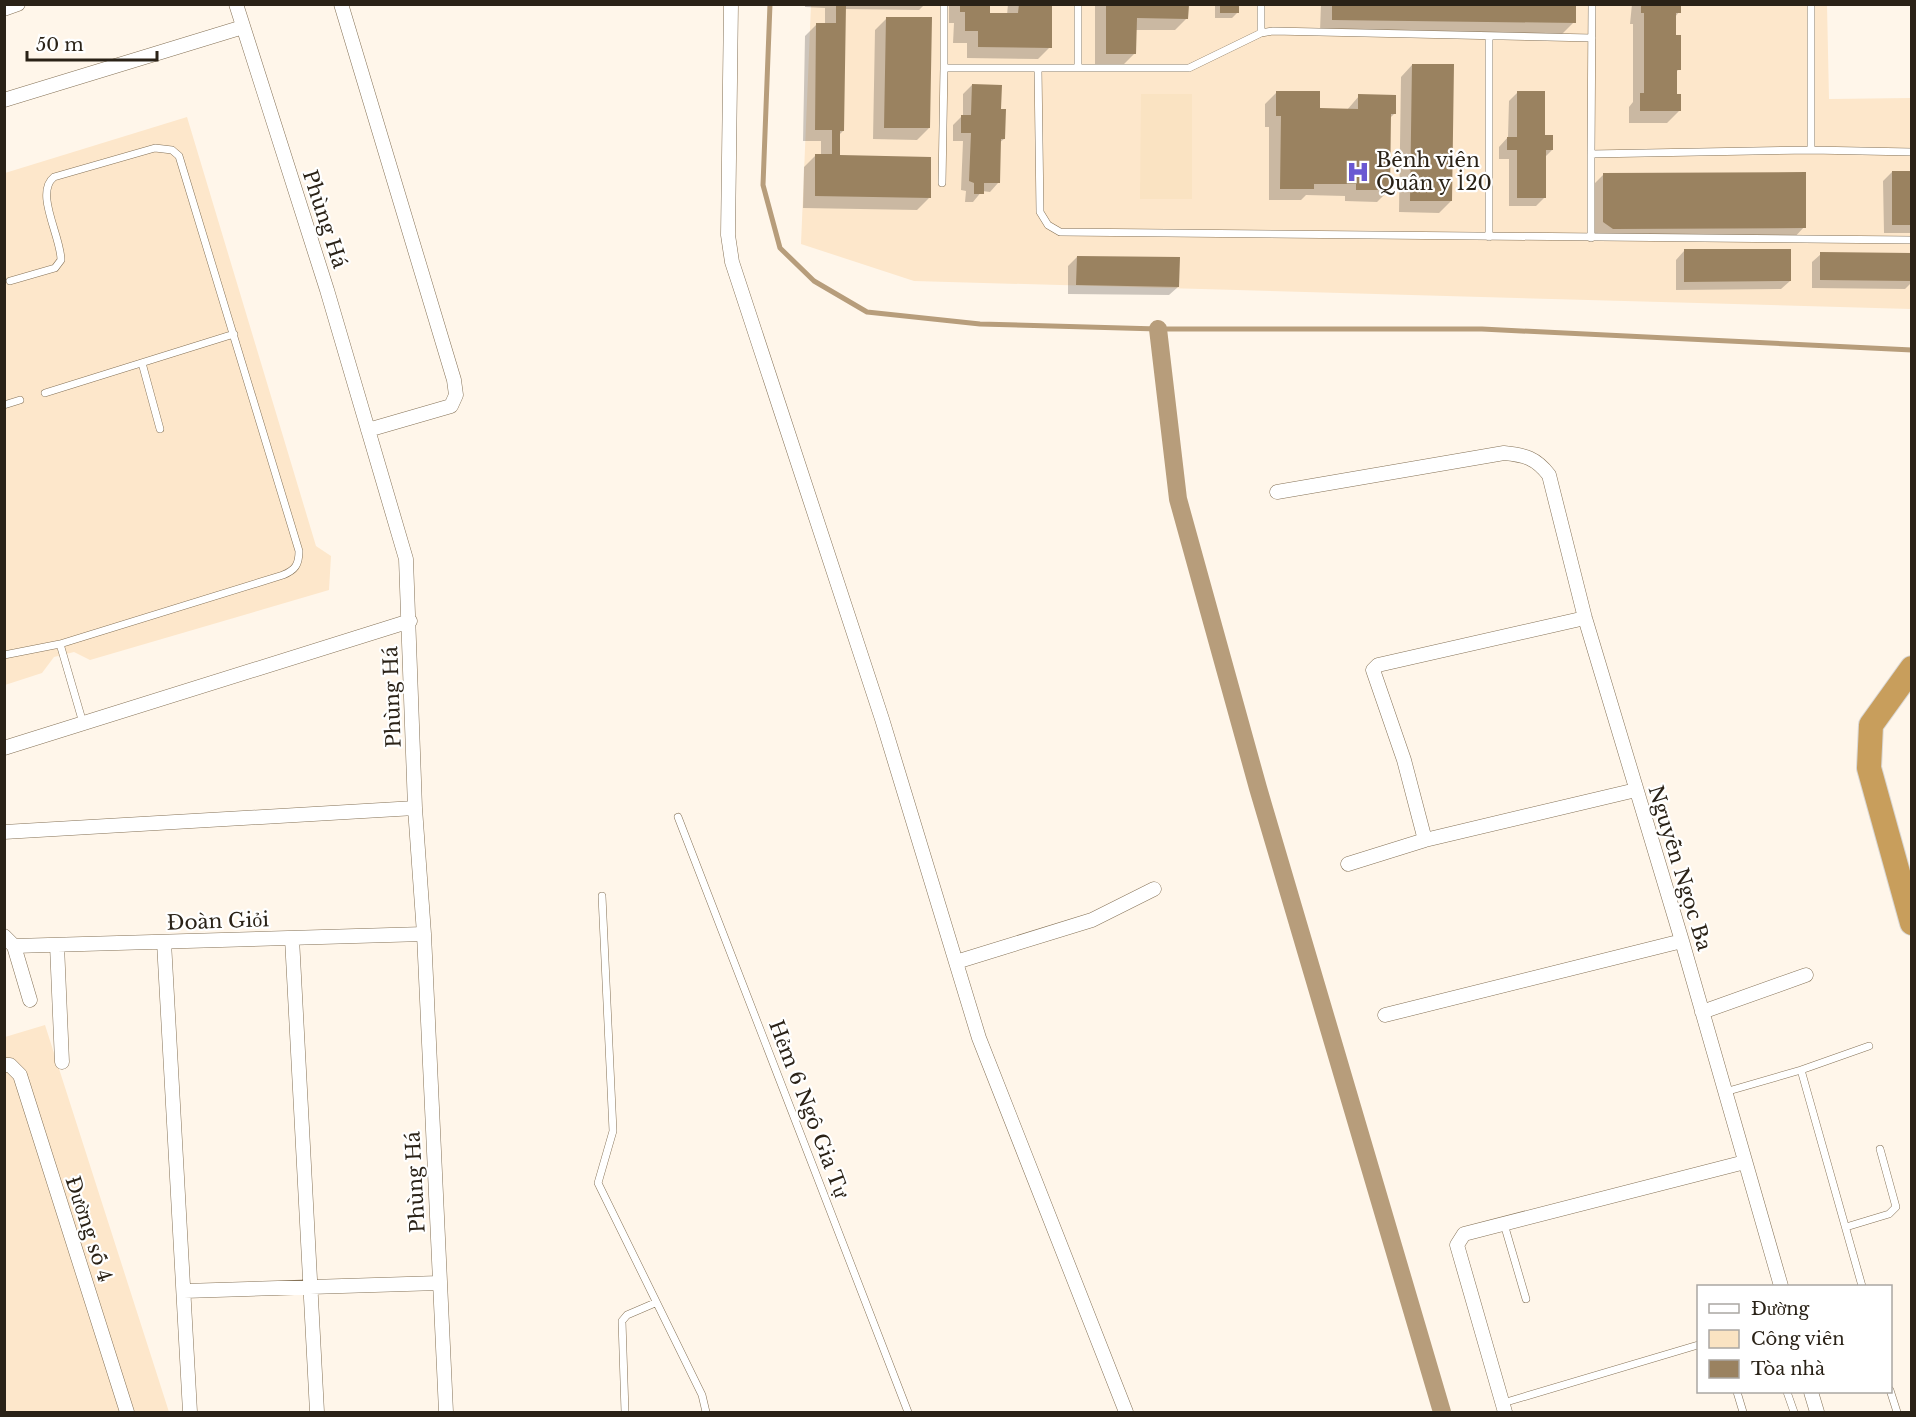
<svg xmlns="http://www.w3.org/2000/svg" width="1916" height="1417" viewBox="0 0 1916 1417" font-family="'Libre Baskerville',serif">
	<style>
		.built { fill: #fde7cb }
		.green { fill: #fae3c2 }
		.shadow { fill: #0003 }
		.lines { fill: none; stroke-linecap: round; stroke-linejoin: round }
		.stream { stroke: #b79d7b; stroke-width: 5 }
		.canal { stroke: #b79d7b; stroke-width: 18 }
		.building { fill: #9a8260 }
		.service-casing { stroke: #857257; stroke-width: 8 }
		.minor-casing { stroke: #857257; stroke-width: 15 }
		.trunk-casing { stroke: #d9d7d5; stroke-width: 26 }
		.service { stroke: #fff; stroke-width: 7 }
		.minor { stroke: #fff; stroke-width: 14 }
		.trunk { stroke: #c89e5c; stroke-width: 24 }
		.labels { text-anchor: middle; stroke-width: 4.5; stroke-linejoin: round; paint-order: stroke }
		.poi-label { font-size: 20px; fill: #2a2217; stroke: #fff; text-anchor: start }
		.street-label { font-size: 20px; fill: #2a2217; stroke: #fff }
	</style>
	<rect width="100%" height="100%" fill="#fff6ea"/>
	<path class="built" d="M811,5H1827L1829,99L1911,98V309L914,281L801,244Z
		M187,117L316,546L331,556L329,590L90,660L74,652L54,657L42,673L5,685V173Z
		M45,1025L169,1412H5V1037Z"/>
	<path class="green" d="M1141,94H1192V199H1140Z"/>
	<path class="shadow" d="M805,4H925L919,10L845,9L843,131L839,135V157L929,198L917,210L803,208L804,167L816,155H821V141H803L805,36L817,24H825V8L805,7Z
		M949,4H988V15H1007L1008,4H1051L1050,47L1038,59L967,58V43H953L954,23H949Z
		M1095,4H1187V18L1175,30H1135V53L1123,65H1095Z
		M1215,4H1238V12L1232,18H1215Z
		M1321,4H1575L1574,22L1562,34L1320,31Z
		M1632,4H1679V12L1675,17V36L1679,69L1675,73V95L1679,111L1667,123H1629V107L1633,102V24H1630Z
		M887,18L929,128L917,140L873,139L875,30Z
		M1412,65L1451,201L1439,213L1399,212L1401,77Z
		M972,85L1000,110L1004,139L999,143L998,183L990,192L982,191L973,202H965L966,191L961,190L963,141H953V125L963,115V94Z
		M1277,92L1318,110H1347L1359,96L1394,114L1390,118L1389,190L1377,202L1345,201V196L1306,195L1301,200H1269V127H1265V104Z
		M1517,93L1552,150L1545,157V197L1536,206H1509V159H1499V147L1508,137L1509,101Z
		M1892,172H1912V233H1884L1883,181Z
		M1604,174L1804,227L1793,239L1592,234V186Z
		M1684,251L1790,281L1781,289L1676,290V260Z
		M1821,254L1912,255V282L1905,289L1812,288V262Z
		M1077,257L1178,287L1169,295L1068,294V266Z"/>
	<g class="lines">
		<path class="stream" d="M770,4L763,185L780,248L814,281L867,312L980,324L1158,329H1482L1912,350"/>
		<path class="canal" d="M1158,329L1178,499L1258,788L1442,1412"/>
	</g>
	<path class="building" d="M836,4H846L844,131H840V155L931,157V198L815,196V154H832V130H815L816,23H836Z
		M960,4H990V13H1018L1019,4H1052V48L978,47V31H965V12H960Z
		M1220,4H1239V13H1220Z
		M1332,4H1576V23L1332,20Z
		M1641,4H1681V13H1676V35H1681V70H1677V94H1681V111H1640V93H1644V13H1641Z
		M1106,5H1189L1188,19L1137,18L1136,54H1106Z
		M886,17H932L930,128H884Z
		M1412,64H1454L1452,201H1410Z
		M972,84L1002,85L1001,109H1006L1005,139H1001L1000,183H984V194H974V183L969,181L971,133H961V115H971Z
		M1276,91H1320V108L1358,109V94L1396,95V114H1391L1390,190H1356V184H1314V189H1280L1281,116H1276Z
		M1517,91H1545V135H1553V150H1546V198H1517V150H1507V137H1517Z
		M1892,171H1912V225H1892Z
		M1806,172V228L1613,229L1603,222V173Z
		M1684,249H1791V281L1684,282Z
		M1820,252L1912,253V281L1820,280Z
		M1077,256L1180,257L1179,287L1076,285Z"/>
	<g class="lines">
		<g class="service-casing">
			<path id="service" d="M944,4V68
				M1078,4V67
				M1261,4V33
				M1592,4L1591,154L1811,150L1912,152
				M1811,4V150
				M1489,36V237
				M1038,69L1040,212L1048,225L1060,232L1912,240
				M1591,154V238
				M942,183L944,68H1189L1261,33L1273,31L1592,38
				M10,281L55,268L61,260C61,236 34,193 54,177L155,148L172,150L179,156L299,551C299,565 295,570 283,575L60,644L83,723
				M142,363L160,429
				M45,393L234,334
				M4,405L20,400
				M4,655L60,644
				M678,817L908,1412
				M602,896L613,1131L598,1183L702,1395L706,1412
				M1801,1070L1862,1286
				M1725,1092L1801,1070L1869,1046
				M1504,1224L1526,1299
				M1846,1227L1889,1214L1896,1207L1880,1149
				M1890,1390L1897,1412
				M1737,1392L1743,1412
				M1787,1392L1794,1412
				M1503,1403L1698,1345
				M625,1412L622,1321L627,1315L655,1303"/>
		</g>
		<g class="minor-casing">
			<path id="minor" d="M236,4L327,290L406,559L415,808L424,934L446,1412
				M341,4L454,380L456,395L451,406L368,430
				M731,4L728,235L732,262L882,719L979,1038L1126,1412
				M4,9L18,4
				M4,100L243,27
				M1277,492L1504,453C1525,455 1536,458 1549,475L1585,618L1682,941L1781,1286
				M4,748L410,621
				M4,832L415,808
				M1425,840L1404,760L1373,670L1378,665L1585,618
				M1348,864L1425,840L1636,790
				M4,936L14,946L30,1000
				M292,938L317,1412
				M164,942L190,1412
				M57,945L62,1062
				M14,946L424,934
				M956,962L1092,920L1154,889
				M1702,1012L1806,975
				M1385,1015L1682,941
				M4,1065H10L20,1075L127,1412
				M184,1291L439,1283
				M1811,1392L1817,1412
				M1505,1412L1457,1245L1464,1234L1745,1162"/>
		</g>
		<g class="trunk-casing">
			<path id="trunk" d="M1912,668L1871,725L1869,768L1912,923"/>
		</g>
		<use href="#service" class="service"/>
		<use href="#minor" class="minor"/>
		<use href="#trunk" class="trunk"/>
	</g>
	<defs>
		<g id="hospital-bare" transform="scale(1.8)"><path d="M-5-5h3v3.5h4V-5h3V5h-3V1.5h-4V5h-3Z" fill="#6a58d2" stroke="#fff" stroke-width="2.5" paint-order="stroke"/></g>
	</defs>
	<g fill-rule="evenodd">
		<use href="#hospital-bare" x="1358" y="172"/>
	</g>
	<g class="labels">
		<g class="poi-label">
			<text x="1376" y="167">Bệnh viện<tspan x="1376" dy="23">Quân y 120</tspan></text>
		</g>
		<g class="street-label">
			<text transform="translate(325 219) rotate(72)" y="7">Phùng Há</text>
			<text transform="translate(392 697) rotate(-92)" y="7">Phùng Há</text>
			<text transform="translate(1680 868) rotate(73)" y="7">Nguyễn Ngọc Ba</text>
			<text transform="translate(218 921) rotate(-2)" y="7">Đoàn Giỏi</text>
			<text transform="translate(809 1109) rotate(69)" y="7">Hẻm 6 Ngô Gia Tự</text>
			<text transform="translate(415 1182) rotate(-93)" y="7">Phùng Há</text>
			<text transform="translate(89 1229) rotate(72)" y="7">Đường số 4</text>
		</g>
	</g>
	<rect width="1916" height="1417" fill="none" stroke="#2a2217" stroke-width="12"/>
	<rect x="1697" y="1285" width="195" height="108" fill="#ffffff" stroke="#aaa7a2" stroke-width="1.5"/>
	<rect x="1709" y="1304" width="30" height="9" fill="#ffffff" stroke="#aaa7a2" stroke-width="1.5"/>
	<text x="1751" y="1315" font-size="18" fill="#2a2217">Đường</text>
	<rect x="1709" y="1330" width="30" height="18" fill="#fae3c2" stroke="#aaa7a2" stroke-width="1.5"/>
	<text x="1751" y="1345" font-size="18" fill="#2a2217">Công viên</text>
	<rect x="1709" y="1360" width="30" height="18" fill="#9a8260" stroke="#aaa7a2" stroke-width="1.5"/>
	<text x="1751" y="1375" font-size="18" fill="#2a2217">Tòa nhà</text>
	<path d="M27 51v9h130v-9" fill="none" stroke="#2a2217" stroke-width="3"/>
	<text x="36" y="51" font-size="18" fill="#2a2217" stroke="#ffffff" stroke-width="4.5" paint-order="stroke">50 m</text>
</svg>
